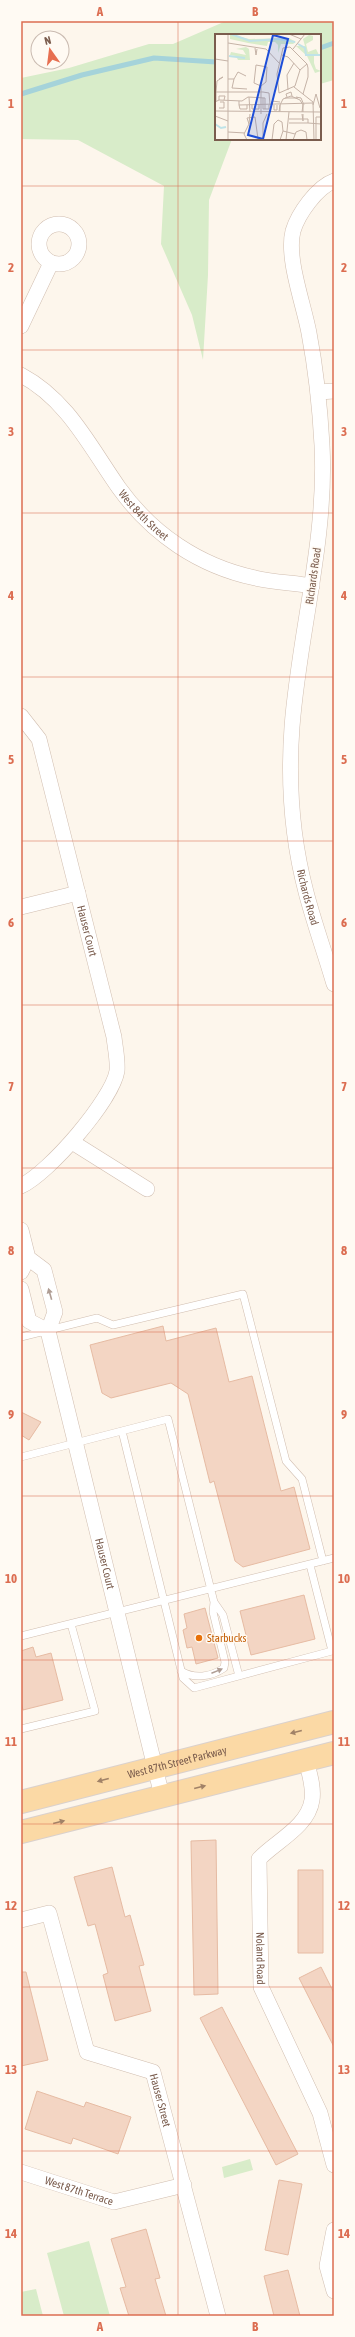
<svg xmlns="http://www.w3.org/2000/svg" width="355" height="2337" viewBox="0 0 355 2337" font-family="'Asap Condensed',sans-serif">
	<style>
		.green { fill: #d8ecc9 }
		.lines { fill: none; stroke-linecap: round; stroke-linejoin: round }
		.stream { stroke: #a5d3da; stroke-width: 5 }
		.building { fill: #f3d5c3; stroke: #e6bba3 }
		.lane-casing { stroke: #d1beb0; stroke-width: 8 }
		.street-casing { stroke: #d1beb0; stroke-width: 16 }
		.primary-casing { stroke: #dad1cd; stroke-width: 24 }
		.lane { stroke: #fff; stroke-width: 7 }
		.street { stroke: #fff; stroke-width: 15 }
		.primary { stroke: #fbd9a5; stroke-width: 22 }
		.oneway { fill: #af9d94 }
		.oneway2 { fill: #a18267 }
		.grid { fill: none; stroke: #dc6d51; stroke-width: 1; stroke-opacity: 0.55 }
		.food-dot { fill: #e8710a; stroke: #fffaf3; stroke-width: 1.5 }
		.labels { text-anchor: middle; stroke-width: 3; stroke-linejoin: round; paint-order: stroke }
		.street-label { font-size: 11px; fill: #7a5c4d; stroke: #fffaf3 }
		.food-label { font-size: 11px; fill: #c56008; stroke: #fffaf3; text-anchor: start }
		.inset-river { fill: none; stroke: #bfe3e8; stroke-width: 2 }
		.inset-road { fill: none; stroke: #c5b3a7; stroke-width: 1 }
		.view { fill: #1d4ed8; fill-opacity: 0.15; stroke: #1d4ed8; stroke-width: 2 }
		.inset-edge { fill: none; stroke: #7a5c4d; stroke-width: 2 }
		.neatline { fill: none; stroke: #dc6d51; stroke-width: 1.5 }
		.grid-label { font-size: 13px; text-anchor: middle; font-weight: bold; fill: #dc6d51 }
	</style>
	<rect width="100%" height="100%" fill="#fdf6ec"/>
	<path class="green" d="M226,21H334V80L320,84V35H216V139H232L209,200L208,275L203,360L192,315L161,244L164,186L78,140L21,139V78L69,68L149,44H173Z
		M250,2159L253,2170L224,2178L222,2167Z
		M89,2241L110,2316H64L47,2253Z
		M36,2289L43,2316H21V2292Z"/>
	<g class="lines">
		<path class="stream" d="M320,48L334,43
			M21,94L82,75L154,58L216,62"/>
	</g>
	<path class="building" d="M163,1326L166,1341L216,1328L229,1382L252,1376L281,1491L294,1487L310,1549L243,1567L235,1561L214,1481L210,1483L188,1394L171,1383L111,1398L102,1393L90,1345Z
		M21,1412L41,1422L29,1440L21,1435Z
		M304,1595L315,1639L251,1655L240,1611Z
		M205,1608L218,1658L196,1664L192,1647L187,1648L183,1630L187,1628L184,1614Z
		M33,1647L36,1657L51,1653L63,1700L23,1710L21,1701V1651Z
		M216,1840L218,1994L194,1995L191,1841Z
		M112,1867L125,1917L130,1915L144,1965L139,1966L151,2011L115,2021L103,1975L108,1973L95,1924L88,1926L74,1877Z
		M298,1870H323V1953H298Z
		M321,1967L334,1993V2047L299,1978Z
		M21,1972H26L48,2060L21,2066Z
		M222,2007L298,2154L276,2165L200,2018Z
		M37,2091L84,2107L86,2102L131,2117L118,2154L73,2138L71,2144L25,2129Z
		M279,2180L302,2184L288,2255L265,2250Z
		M146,2229L160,2278L155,2279L166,2316H129L120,2288L126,2287L111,2239Z
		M288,2270L300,2316H274L264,2276Z"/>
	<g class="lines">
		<g class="lane-casing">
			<path id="lane" d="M21,1337L97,1318L113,1325L243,1294L286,1461L302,1479L323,1561
				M122,1431L183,1678L194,1688L332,1651L310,1565
				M21,1457L168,1419L214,1602L223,1615L239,1676
				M21,1636L334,1558
				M181,1671C194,1679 211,1677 224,1668L225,1662L213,1612L214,1602
				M21,1729L95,1711L71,1624"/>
		</g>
		<g class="street-casing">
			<g id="street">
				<path id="s1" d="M334,181C317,187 298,214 293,231C286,258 304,305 309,333C316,370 320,408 322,445C327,540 299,633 292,727C288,782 292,839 306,892C314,923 325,953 334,984"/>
				<circle cx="59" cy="244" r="20"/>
				<path d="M21,326L51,263"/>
				<path id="s2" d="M21,375C68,400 90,447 119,488C152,534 199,566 255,578C273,582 293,583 312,586"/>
				<path d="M318,392L334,391"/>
				<path id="s3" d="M21,716L39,739L114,1037C115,1047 118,1060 117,1071C112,1100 49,1173 21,1186"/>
				<path d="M21,907L78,893"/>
				<path d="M72,1142L147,1189"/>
				<path id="s4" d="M21,1230L28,1258L44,1270L55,1312L48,1331L162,1796"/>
				<path d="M21,1272L28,1258"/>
				<path d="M21,1289L29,1321L48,1331"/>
				<path id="s5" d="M306,1760C309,1772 314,1787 312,1800C308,1827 276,1841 259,1859L261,1987L320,2113L334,2165"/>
				<path id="s6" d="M21,1920L49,1913L87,2052L153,2072L218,2316"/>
				<path id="s7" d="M21,2172L114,2202L184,2185"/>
				<path d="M334,2230L327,2266L334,2291"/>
			</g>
		</g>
		<g class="primary-casing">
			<g id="primary">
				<path id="s8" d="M21,1802L334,1722"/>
				<path d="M21,1832L334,1753"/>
			</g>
		</g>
		<use href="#lane" class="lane"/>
		<use href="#street" class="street"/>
		<use href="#primary" class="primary"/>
	</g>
	<defs><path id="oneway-solid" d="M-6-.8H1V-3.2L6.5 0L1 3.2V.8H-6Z"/></defs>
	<g class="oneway">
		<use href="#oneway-solid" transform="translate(50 1294) rotate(-106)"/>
		<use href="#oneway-solid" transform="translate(217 1671) rotate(-22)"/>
	</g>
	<g class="oneway2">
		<use href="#oneway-solid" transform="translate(296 1732) rotate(166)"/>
		<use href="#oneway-solid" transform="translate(103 1780) rotate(165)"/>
		<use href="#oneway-solid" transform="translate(200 1787) rotate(-14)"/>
		<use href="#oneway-solid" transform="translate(59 1822) rotate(-14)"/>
	</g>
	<path class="grid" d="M178,21V2316M21,186H334M21,350H334M21,513H334M21,677H334M21,841H334M21,1005H334M21,1168H334M21,1332H334M21,1496H334M21,1660H334M21,1824H334M21,1987H334M21,2151H334"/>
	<circle class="food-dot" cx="199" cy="1638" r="4"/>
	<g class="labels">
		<g class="street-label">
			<text dy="4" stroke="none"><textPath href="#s2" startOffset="188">West 84th Street</textPath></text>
			<text transform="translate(313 576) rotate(-82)" y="4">Richards Road</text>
			<text dy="4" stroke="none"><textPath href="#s1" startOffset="739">Richards Road</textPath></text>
			<text dy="4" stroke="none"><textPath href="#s3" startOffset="227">Hauser Court</textPath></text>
			<text dy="4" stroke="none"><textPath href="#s4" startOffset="352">Hauser Court</textPath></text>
			<text dy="4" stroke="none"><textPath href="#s8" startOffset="161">West 87th Street Parkway</textPath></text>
			<text dy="4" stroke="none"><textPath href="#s5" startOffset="221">Noland Road</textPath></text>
			<text dy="4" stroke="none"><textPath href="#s6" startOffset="271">Hauser Street</textPath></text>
			<text dy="4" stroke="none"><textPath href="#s7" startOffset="61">West 87th Terrace</textPath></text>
		</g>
		<g class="food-label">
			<text x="207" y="1642">Starbucks</text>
		</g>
	</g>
	<g transform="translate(215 34)">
		<rect width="106" height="106" fill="#fdf6ec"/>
		<path d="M15,0L34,5L74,4L81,8L78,10H66L63,19V11L60,8H53L52,12L33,9L15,5ZM94,1L98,2V6L91,10L93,18L101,15L104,21H99V29L101,35L106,37L100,39L92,22L81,12H90L88,5ZM31,13L34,15L35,26H23L21,22L15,21L16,18L31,21L28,16L21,15Z" fill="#d8ecc9"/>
		<path class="inset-river" d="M16,0L35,7L64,5L80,8M83,10L90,14L91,21H105M14,22L30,24M0,90L6,94L11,93"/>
		<path class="inset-road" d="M13,0V106M33,0H57M74,0L86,5M13,9L51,15L65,30M40,14L41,21L42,15M78,15L90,0M67,21L73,23L85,36M0,25L13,27M41,31L52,33L51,48L46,52L39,49ZM13,45H19L23,38L31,42M19,45L17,54L32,55M46,52V80M79,53L98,68L99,106M73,56L72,41L79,29M1,58L2,47L8,43L4,45M88,60L93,43V34L92,30L75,13L68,14L62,40L64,59L80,52L85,36L92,30M34,63L35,78M72,63L71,60L76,58L77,62M81,63L86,64L89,71M48,64V75H54V71M70,64H83M4,66V62H10L9,66M1,67V58H48L54,59L55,71M24,67V71L98,69M0,68L4,66L27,67L33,63L50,64V75M24,71L25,75H32V71M37,71V75H44V71M57,71V67L65,68M59,71V76H62V71M65,71L68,65L76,62L85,66L88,71M98,71L101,60L105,74M4,74H9V68H5M0,77L106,78M64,78L65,71V77M87,78L88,71V78M87,80L88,87V80M0,82L13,87M74,85H93V89H74M93,89L106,90M34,90L32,84L40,83L43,105M68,97L80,100M13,98L30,99M32,106L29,100L34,90L35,80M48,106V89L52,80M57,106L59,90L63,86L67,88L68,97L65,106M71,106L74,78M78,106L81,98L86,96L91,98L92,106M101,106V83H106"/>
		<path class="view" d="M58,1L73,5L48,105L33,101Z"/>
		<rect width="106" height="106" class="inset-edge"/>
	</g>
	<rect width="355" height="2337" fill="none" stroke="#fffaf3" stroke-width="44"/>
	<g transform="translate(50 50) rotate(346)"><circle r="19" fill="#fffaf3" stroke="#cabbb1"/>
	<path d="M0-3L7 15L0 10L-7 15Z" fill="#e76f51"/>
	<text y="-6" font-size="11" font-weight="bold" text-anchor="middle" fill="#7a5c4d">N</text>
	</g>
	<rect x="22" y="22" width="311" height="2293" class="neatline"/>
	<g class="grid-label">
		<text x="100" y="16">A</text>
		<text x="255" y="16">B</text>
		<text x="11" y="108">1</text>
		<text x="344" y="108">1</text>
		<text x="11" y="272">2</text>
		<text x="344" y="272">2</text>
		<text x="11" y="436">3</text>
		<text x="344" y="436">3</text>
		<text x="11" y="600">4</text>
		<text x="344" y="600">4</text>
		<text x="11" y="764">5</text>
		<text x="344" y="764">5</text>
		<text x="11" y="927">6</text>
		<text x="344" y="927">6</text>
		<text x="11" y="1091">7</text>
		<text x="344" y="1091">7</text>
		<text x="11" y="1255">8</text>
		<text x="344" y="1255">8</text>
		<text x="11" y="1419">9</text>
		<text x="344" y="1419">9</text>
		<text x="11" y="1583">10</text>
		<text x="344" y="1583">10</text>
		<text x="11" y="1746">11</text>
		<text x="344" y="1746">11</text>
		<text x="11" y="1910">12</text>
		<text x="344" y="1910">12</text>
		<text x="11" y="2074">13</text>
		<text x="344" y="2074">13</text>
		<text x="11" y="2238">14</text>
		<text x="344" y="2238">14</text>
		<text x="100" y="2331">A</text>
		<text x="255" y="2331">B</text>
	</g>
</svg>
